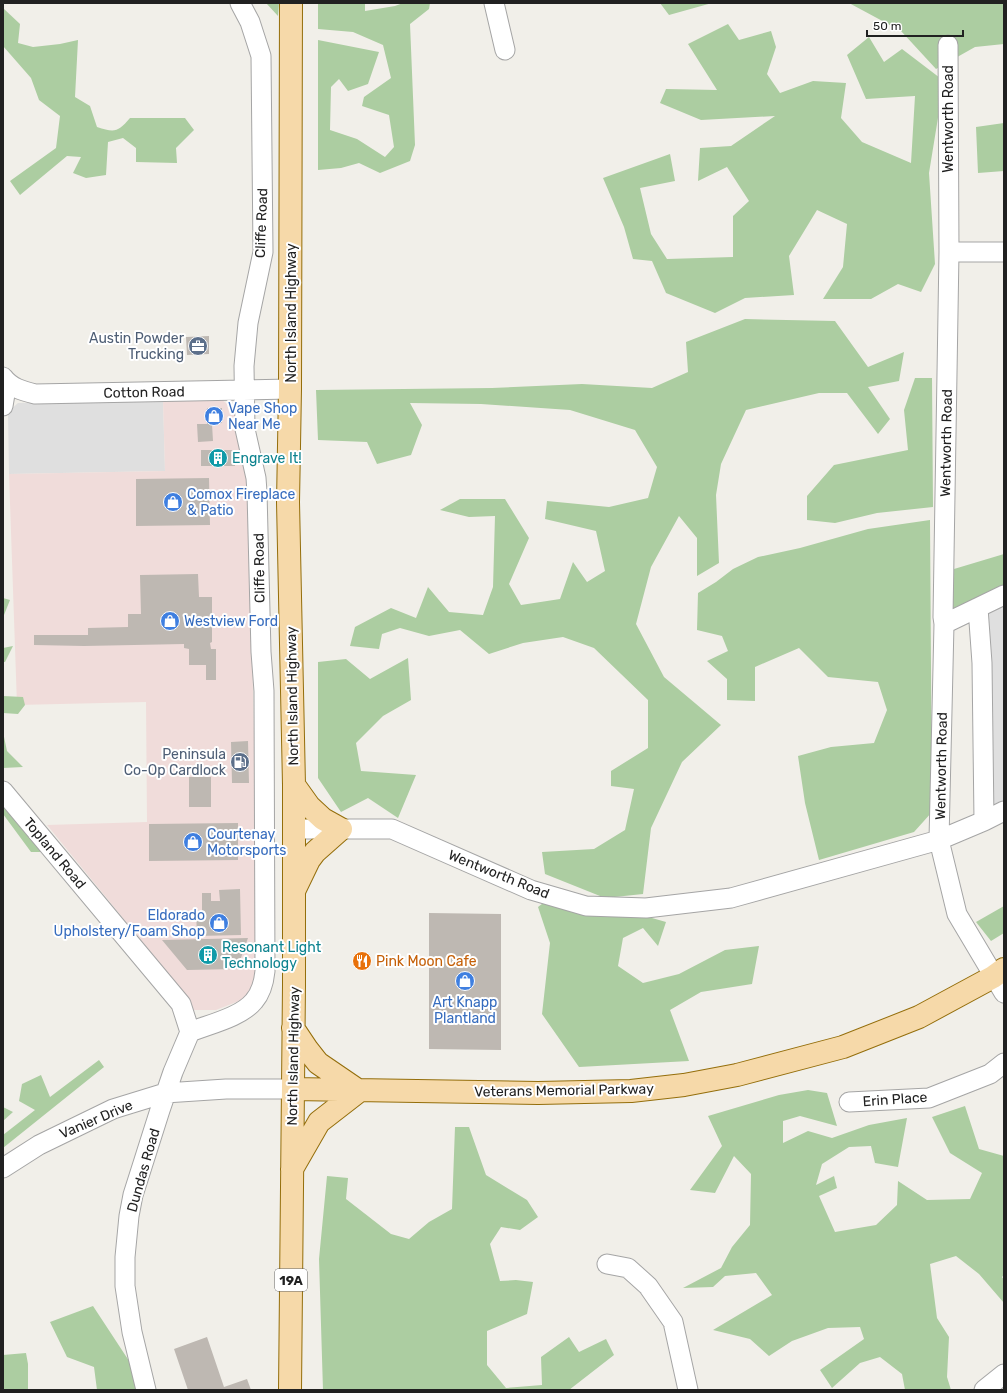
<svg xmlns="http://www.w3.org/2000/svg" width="1007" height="1393" viewBox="0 0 1007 1393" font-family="Rubik,sans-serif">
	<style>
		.residential { fill: #dfdfdf }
		.commercial { fill: #f0dcda }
		.forest { fill: #accda1 }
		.building { fill: #beb8b2 }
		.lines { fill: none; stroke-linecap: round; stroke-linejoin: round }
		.minor-casing { stroke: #a5a5a5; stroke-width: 21 }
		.major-casing { stroke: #946e0b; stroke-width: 24 }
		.minor { stroke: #fff; stroke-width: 19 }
		.major { stroke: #f6d9a9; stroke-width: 22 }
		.labels { text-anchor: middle; stroke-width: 4; stroke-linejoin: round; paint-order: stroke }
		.shield { fill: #fff; stroke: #646464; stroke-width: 1 }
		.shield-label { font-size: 13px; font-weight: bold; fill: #212121 }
		.street-label { font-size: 14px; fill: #212121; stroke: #fff }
		.service-label { font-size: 14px; fill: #4e5e75; stroke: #fff; text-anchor: end }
		.shop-label { font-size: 14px; fill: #366cbe; stroke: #fff; text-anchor: start }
		.culture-label { font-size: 14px; fill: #0d838f; stroke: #fff; text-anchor: start }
		.food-label { font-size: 14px; fill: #c56008; stroke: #fff; text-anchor: start }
	</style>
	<rect width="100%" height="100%" fill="#f1efe9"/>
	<path class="residential" d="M163,399L165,471L9,474L8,412L18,403Z
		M1004,595V811L984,821L978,608Z"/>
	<path class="commercial" d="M163,399L222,400L234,409L248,472L259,955L254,982L244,999L216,1010H191L184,993L176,983L47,825L147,822L146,702L17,705L9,474L165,471Z"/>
	<path class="forest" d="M266,3H279L278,16Z
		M318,3H365V11L395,6L403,3H430L429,9L410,24L415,145L410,161L380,173L359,163L341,168L318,170V40L379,52L368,84L348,91L339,79L331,87L330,130L357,139L385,157L394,147L389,115L362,106L364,97L391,78L383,45L353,32L318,29Z
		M660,3H712L669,15Z
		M849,3H1004V44L975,47L936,69L901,31Z
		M3,8L20,24L18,43L33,47L60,44L78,40L75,97L90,106L97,127C115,133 118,132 130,118H185L194,130L176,148L177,163L136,162V148L123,138L108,142L106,175L86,178L73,173L81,157L67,156L20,195L10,181L56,148L60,116L39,100L31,78L3,46Z
		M728,24L739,40L771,31L776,47L767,74L780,93L813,81L846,83L841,118L862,142L911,163L915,96L866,99L847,55L869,37L884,62L902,49L944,81L929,173L935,264L921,292L898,284L871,299H823L843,267L847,224L817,210L789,256L794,295L745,298L715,313L666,293L652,261L633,259L624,227L603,178L670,154L675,181L640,188L651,234L667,259L733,257V216L749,201L727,167L698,181L700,148L731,146L775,116L701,120L660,103L666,89L717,90L688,44Z
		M1004,123V171L978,173L976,127Z
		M745,319L835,321L868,367L904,352L899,381L868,387L890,419L878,434L847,393H819L746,410L721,464L716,495L719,563L697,576V538L679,516L651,567L636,624L664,677L721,725L682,762L651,828L643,894L605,898L545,874L542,852L594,849L625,830L634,789L611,786V771L648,748V700L594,648L563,637L523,643L489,654L460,630L429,636L400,628L382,634L379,649L350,646L355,627L391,608L416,618L428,587L449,612L483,615L493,587L495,516L469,517L440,510L460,499H505L529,538L509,584L521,605L560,599L573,562L587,582L605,571L596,531L545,519L547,501L609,507L648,498L657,467L635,430L570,410L481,404L410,403L422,425L411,455L377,464L367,442L318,440L316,390L492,388L582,384L652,388L688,372L686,342Z
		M915,378H932L933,507L877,513L835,523L807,520V496L834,465L908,450L904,410Z
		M930,520L932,812L914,832L819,860L805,803L798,756L831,747L874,743L887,710L878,682L828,677L799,648L755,667V701L727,700V679L707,661L728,651L722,636L697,630L698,593L716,582L733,569L758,557L800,548L868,529Z
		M1004,554V595L944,624V572Z
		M3,598L10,600L4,615H3Z
		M13,646L5,662H3V648Z
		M408,658L411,700L383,716L356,743L361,771L416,775L398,818L368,798L341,812L318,778V662L346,659L370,679Z
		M3,696L23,697L25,705L18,714L3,713Z
		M3,732L7,751L23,767L3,768Z
		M3,788L46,852H31L3,814Z
		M551,897L631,912L666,922L658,946L643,928L623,938L618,966L643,983L679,974L725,950L759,946L752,984L701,992L670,1010L689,1061L579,1067L542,1014L550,943L538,907Z
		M1004,906V933L991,941L976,922Z
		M99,1060L104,1067L3,1148V1135L35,1110L19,1101L22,1084L41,1075L50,1097Z
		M808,1090L827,1093L837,1126L800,1116L783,1121V1143L808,1131L832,1138L869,1125L907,1118L898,1167L875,1163L871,1146L849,1147L822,1164L816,1185L834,1176L837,1188L819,1196L835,1232L876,1225L897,1205L898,1181L927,1200L970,1199L982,1173L950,1153L932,1117L965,1106L979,1149L1004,1156V1275L1002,1277L1004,1280V1303L979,1274L956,1256L930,1264L937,1318L949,1337L947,1377L951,1390H905L902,1374L880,1357L860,1363L832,1388L820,1370L864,1339L860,1327L828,1328L792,1341L769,1356L750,1339L713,1330L772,1295L756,1273L725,1276L713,1287L683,1288L721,1268L732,1247L750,1225L751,1174L734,1156L715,1193L690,1190L722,1146L708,1116L779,1095Z
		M3,1107L13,1112L3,1121Z
		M455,1127H469L486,1175L527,1200L538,1217L520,1230L501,1227L490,1244L500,1281L516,1280L533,1282L527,1314L487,1331V1365L506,1388L542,1385L541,1357L569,1337L579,1352L606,1339L614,1355L569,1390H323L319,1259L327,1176L348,1178L346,1199L391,1234L409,1239L429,1222L452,1209Z
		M93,1306L137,1373L141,1390H97L94,1367L67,1357L50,1322Z
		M26,1353L28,1364V1390H3V1355Z"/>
	<path class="building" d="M209,336V354L187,355L186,337Z
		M207,408H222V423L212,424L213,441L198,442L197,424H207Z
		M201,450H235V466H201Z
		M209,478L210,525L136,526V479Z
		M198,574L199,597H212V642L210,643L211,649H216V680H206V665H189V649L184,648V644L84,646L34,645V635H88V628L128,627V614H141L140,575Z
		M248,741L249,783H232L231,742Z
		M189,777H211V807H189Z
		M238,823V860L149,861V824Z
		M240,889L241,935L197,936L196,911L202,910V893H211V901H220L219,890Z
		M429,913L501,914V1050L429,1049Z
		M248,938L237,969L187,970L162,940Z
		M207,1337L224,1387L247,1379L251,1390H188L174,1349Z"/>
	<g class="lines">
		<g class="minor-casing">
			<path id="minor" d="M494,3L505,50
				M948,45L949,252L943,617L944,624L939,840L957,914L1004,993
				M949,252H1004
				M3,377C11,388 23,391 35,394L290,389
				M3,406L7,382
				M978,608L982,663L984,821L1004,811
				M944,624L1004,595
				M3,791L181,1004L190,1032
				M293,829H392L531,890L586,906L646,908L731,898L939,840L984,821
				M849,1102L929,1098L990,1074L1004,1063
				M3,1168L39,1145L113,1109L165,1093L226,1089H293
				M607,1264L628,1268L648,1286L673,1322L688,1390
				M146,1390L132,1332L125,1286V1257L129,1216L133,1195L160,1110L173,1072L190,1032C210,1024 241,1017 254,1001C261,993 264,981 265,971L264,691L261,652L257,492L256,478L245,429L244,366L248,323L263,252L261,56L250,22L240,3
				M984,1390L1004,1374"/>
		</g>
		<g class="major-casing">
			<path id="major" d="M294,785L309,806L323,819L341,829L315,852L309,860L295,889
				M293,1028L307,1049L318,1063L359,1091
				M293,1089L538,1093L631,1091L684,1085L737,1075L843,1047L919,1017L993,977L1004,969
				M292,1169L319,1122L359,1091
				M290,1390L294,985V785L288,502L290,389L291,3"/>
		</g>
		<use href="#minor" class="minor"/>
		<use href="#major" class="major"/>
	</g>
	<defs>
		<g id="office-disc" transform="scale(1)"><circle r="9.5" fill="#5c6f8a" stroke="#fff"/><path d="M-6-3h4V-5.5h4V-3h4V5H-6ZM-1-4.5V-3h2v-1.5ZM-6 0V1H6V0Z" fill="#fff"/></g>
		<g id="shop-disc" transform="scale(1)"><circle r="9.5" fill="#3f7fe0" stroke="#fff"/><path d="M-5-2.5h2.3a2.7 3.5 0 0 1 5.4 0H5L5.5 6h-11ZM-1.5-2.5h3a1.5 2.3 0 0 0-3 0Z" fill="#fff"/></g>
		<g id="building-disc" transform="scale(1)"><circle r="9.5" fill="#0f9aa8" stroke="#fff"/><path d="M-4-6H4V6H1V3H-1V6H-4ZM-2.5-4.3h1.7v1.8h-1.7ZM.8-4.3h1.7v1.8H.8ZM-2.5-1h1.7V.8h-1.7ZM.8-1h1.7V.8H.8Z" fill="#fff"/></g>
		<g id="fuel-disc" transform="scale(1)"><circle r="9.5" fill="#5c6f8a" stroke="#fff"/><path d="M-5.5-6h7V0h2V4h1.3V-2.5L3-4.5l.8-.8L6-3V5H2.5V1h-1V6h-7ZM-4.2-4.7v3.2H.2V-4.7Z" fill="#fff"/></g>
		<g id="restaurant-disc" transform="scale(1)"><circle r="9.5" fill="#e8710a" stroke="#fff"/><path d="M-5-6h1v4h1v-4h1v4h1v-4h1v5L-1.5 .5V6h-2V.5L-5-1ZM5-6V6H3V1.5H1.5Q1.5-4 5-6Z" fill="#fff"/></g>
	</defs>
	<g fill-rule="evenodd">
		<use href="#office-disc" x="198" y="346"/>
		<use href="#shop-disc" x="214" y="416"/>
		<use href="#building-disc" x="218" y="458"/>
		<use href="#shop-disc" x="173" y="502"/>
		<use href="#shop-disc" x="170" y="621"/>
		<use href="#fuel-disc" x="240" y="762"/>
		<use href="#shop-disc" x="193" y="842"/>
		<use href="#shop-disc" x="219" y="923"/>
		<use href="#building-disc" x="208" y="955"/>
		<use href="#restaurant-disc" x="362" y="961"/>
		<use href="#shop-disc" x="465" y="981"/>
	</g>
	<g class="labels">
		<rect class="shield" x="275" y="1269" width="32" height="22" rx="3"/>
		<g class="shield-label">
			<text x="291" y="1285">19A</text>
		</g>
		<g class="street-label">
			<text transform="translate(948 119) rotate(-90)" y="5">Wentworth Road</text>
			<text transform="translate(261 223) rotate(-88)" y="5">Cliffe Road</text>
			<text transform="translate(291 313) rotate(-90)" y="5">North Island Highway</text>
			<text transform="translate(144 392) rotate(-1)" y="5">Cotton Road</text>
			<text transform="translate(946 443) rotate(-89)" y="5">Wentworth Road</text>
			<text transform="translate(259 568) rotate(-91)" y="5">Cliffe Road</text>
			<text transform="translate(292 696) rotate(-91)" y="5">North Island Highway</text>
			<text transform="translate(941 766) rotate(-89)" y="5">Wentworth Road</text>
			<text transform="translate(55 853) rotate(50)" y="5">Topland Road</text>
			<text transform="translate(499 874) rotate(22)" y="5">Wentworth Road</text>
			<text transform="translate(293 1056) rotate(-89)" y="5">North Island Highway</text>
			<text transform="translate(564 1090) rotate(-1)" y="5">Veterans Memorial Parkway</text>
			<text transform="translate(895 1099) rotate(-4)" y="5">Erin Place</text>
			<text transform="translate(96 1119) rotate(-23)" y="5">Vanier Drive</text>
			<text transform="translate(143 1170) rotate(-74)" y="5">Dundas Road</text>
		</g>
		<g class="service-label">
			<text x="184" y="343">Austin Powder<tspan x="184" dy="16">Trucking</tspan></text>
			<text x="226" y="759">Peninsula<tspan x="226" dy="16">Co-Op Cardlock</tspan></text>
		</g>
		<g class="shop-label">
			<text x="228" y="413">Vape Shop<tspan x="228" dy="16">Near Me</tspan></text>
			<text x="187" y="499">Comox Fireplace<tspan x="187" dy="16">&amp; Patio</tspan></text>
			<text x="184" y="626">Westview Ford</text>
			<text x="207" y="839">Courtenay<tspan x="207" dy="16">Motorsports</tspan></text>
			<text x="205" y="920" text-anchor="end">Eldorado<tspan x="205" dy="16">Upholstery/Foam Shop</tspan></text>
			<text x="465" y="1007" text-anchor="middle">Art Knapp<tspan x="465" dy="16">Plantland</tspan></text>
		</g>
		<g class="culture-label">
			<text x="232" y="463">Engrave It!</text>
			<text x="222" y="952">Resonant Light<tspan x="222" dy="16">Technology</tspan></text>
		</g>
		<g class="food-label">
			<text x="376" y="966">Pink Moon Cafe</text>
		</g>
	</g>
	<rect width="1007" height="1393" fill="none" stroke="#212121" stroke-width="8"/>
	<path d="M867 30v6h96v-6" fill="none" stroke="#212121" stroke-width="2"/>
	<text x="873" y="30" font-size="12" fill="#212121" stroke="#ffffff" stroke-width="3" paint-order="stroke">50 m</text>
</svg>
